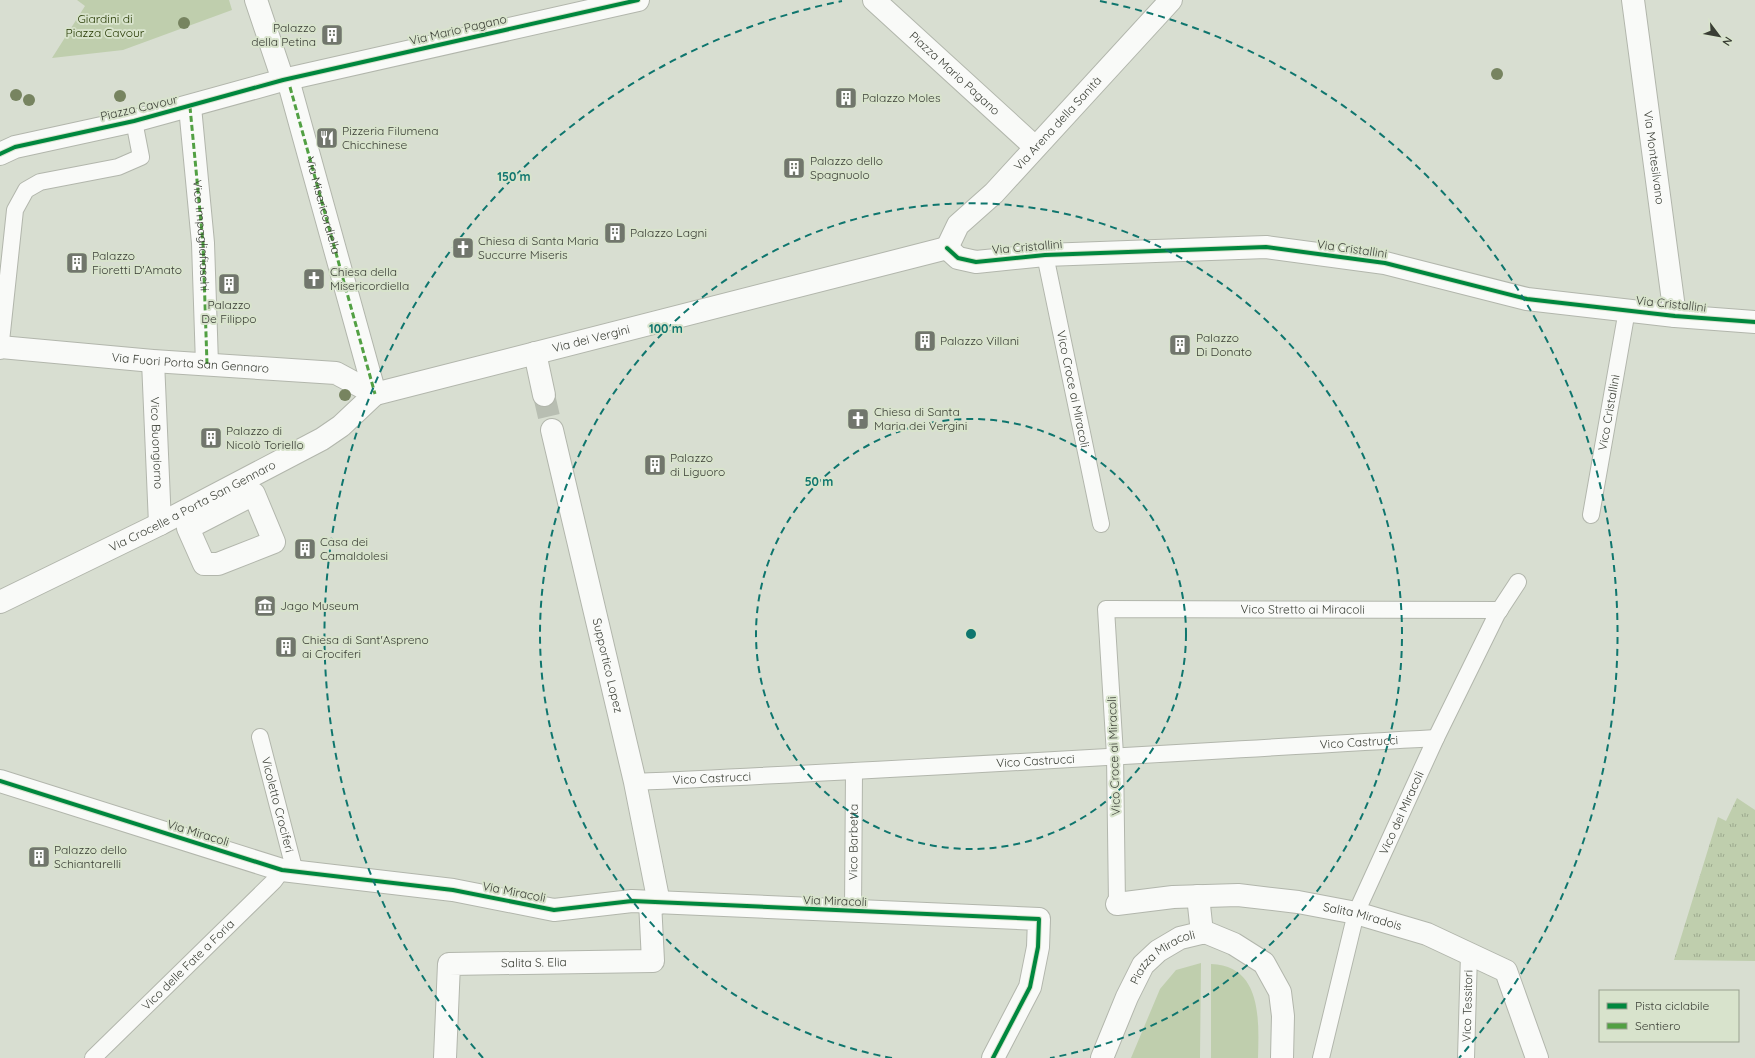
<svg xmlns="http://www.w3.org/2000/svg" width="1755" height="1058" viewBox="0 0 1755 1058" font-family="Quicksand,sans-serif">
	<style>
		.grass { fill: url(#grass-tufts) }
		.park { fill: #bfcead }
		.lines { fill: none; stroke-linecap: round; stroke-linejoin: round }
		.street-tunnel { stroke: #b8beb2; stroke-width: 22; stroke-dasharray: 22 11; stroke-linecap: butt }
		.lane-casing { stroke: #b2b6ac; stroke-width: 18 }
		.street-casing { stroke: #b2b6ac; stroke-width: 24 }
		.lane { stroke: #f9faf8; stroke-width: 16 }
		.street { stroke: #f9faf8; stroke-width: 22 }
		.quiet { stroke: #52a043; stroke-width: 3; stroke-dasharray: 6 3; stroke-linecap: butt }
		.cycleway-casing { stroke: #d8e3cc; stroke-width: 6 }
		.cycleway { stroke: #00873e; stroke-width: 4 }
		.tree { fill: #778460 }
		.ring { fill: none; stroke: #0f766e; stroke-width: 2; stroke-dasharray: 7 5 }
		.labels { text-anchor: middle; stroke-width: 4; stroke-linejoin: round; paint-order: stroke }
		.park-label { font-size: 12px; fill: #273b04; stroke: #d8e3cc }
		.poi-label { font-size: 12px; fill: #3a3e35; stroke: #d8e3cc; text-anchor: start }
		.street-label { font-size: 12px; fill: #3a3e35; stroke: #d8e3cc }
		.centre { fill: #0f766e; stroke: #d8e3cc; stroke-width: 2 }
		.ring-label { font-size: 12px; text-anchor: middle; font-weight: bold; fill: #0f766e; stroke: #d8e3cc; stroke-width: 4; stroke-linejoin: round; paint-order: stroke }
	</style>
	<defs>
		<pattern id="grass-tufts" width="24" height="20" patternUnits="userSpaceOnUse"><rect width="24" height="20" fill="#bfcead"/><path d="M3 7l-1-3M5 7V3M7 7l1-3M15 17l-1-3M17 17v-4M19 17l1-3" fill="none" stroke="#9ca98e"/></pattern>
	</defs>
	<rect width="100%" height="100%" fill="#d8ded1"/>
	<path class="grass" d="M1737,798L1755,810V961L1674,960L1718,817L1726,821Z"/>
	<path class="park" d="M77,0H229L232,10L123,50L52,58L85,6Z
		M1201,963L1200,1058H1131L1160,989L1176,970Z
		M1211,964C1262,966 1259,1020 1258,1058H1211Z"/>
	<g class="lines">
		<path class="street-tunnel" d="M544,395L552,430"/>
		<g class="lane-casing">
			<g id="lane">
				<path id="s1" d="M1045,255L1101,524"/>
				<path d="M0,351L15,210L26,190L40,182L118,167L141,157L134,121"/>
				<path id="s2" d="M1591,515L1627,310"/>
				<path id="s3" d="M260,737L295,872"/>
				<path id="s4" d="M635,782C902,770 1169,753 1436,738"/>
				<path id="s5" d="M1117,904L1115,755L1106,609L1500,610"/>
				<path id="s6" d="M853,911L854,772"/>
				<path id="s7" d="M93,1058L274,881L282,870"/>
				<path id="s8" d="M1321,1058L1356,913L1436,738L1497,614L1518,582"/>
				<path id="s9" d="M1466,1058L1469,954"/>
			</g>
		</g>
		<g class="street-casing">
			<g id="street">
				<path d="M256,0L283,80"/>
				<path id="s10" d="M874,0L1035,147"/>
				<path id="s11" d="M1633,0L1675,316"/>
				<path id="s12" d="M290,87L375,394"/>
				<path d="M190,107L203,243L207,364"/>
				<path d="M0,154L15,147L134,121L283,80L638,0"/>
				<path d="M947,248L958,258L976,262L1045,255L1266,247L1385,263L1527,299L1675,316L1755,322"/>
				<path id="s13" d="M947,248L958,225L994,193L1171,0"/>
				<path id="s14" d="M0,347L153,361L336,373L375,394"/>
				<path d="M535,353L544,395"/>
				<path id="s15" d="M153,361L160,524"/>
				<path id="s16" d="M375,394L947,248"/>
				<path id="s17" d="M552,430L635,782L659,903"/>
				<path d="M254,494L274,542L218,564H204L188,528Z"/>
				<path id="s18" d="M0,602L160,524L322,439L341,426L375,394"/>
				<path d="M0,781L282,870L453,890L554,910L632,901L1039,919L1038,947L1030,987L993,1058"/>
				<path d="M1198,896L1202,933"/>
				<path id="s19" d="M1117,904L1173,897L1238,895L1298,902L1356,913L1427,934L1506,971L1537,1058"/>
				<path id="s20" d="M445,1058L449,964L653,961L650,902"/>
				<path id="s21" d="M1102,1058L1127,997L1143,965L1158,951L1180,938L1205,932L1234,944L1264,963L1280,992L1283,1016L1282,1058"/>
			</g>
		</g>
		<use href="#lane" class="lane"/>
		<use href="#street" class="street"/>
		<g class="quiet">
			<path d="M290,87L375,394"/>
			<path id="s22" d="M190,107L203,243L207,364"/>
		</g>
		<g class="cycleway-casing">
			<path id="cycleway" d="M0,154L15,147L134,121L283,80L638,0
				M947,248L958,258L976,262L1045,255L1266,247L1385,263L1527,299L1675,316L1755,322
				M0,781L282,870L453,890L554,910L632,901L1039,919L1038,947L1030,987L993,1058"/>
		</g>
		<use href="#cycleway" class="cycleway"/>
	</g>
	<g class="tree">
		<circle cx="184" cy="23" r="6"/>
		<circle cx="1497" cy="74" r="6"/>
		<circle cx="16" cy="95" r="6"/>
		<circle cx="120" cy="96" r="6"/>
		<circle cx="29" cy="100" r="6"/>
		<circle cx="345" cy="395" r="6"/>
	</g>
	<g class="ring">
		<circle cx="971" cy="634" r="215"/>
		<path d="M892 1058A431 431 0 1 1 1050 1058"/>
		<path d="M483 1058A646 646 0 0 1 842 1M1100 1A646 646 0 0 1 1459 1058"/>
	</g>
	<defs>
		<g id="building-square" transform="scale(1.15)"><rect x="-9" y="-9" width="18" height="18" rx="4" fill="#71766c" stroke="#d8e3cc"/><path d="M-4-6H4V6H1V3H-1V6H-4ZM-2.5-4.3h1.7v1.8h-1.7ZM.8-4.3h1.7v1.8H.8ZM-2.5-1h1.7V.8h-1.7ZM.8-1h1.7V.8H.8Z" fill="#fff"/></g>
		<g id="restaurant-square" transform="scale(1.15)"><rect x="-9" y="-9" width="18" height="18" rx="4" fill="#71766c" stroke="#d8e3cc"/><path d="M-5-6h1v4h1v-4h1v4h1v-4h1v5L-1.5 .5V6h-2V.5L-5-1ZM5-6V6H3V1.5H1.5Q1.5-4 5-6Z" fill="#fff"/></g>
		<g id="church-square" transform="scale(1.15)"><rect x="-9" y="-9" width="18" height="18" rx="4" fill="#71766c" stroke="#d8e3cc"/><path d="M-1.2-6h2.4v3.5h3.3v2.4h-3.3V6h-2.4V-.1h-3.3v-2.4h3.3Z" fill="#fff"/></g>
		<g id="museum-square" transform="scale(1.15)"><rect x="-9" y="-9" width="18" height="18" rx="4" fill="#71766c" stroke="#d8e3cc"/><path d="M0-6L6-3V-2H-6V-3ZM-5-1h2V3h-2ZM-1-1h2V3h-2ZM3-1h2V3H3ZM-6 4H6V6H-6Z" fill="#fff"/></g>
	</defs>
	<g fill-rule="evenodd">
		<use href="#building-square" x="332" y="35"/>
		<use href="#building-square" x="846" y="98"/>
		<use href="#restaurant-square" x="327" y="138"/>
		<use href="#building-square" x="794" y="168"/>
		<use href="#building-square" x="615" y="233"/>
		<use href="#church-square" x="463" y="248"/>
		<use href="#building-square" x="77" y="263"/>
		<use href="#church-square" x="314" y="279"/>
		<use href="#building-square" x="229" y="284"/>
		<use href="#building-square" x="925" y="341"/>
		<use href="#building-square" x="1180" y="345"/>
		<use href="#church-square" x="858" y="419"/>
		<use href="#building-square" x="211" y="438"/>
		<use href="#building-square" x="655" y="465"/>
		<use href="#building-square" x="305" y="549"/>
		<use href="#museum-square" x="265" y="606"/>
		<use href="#building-square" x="286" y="647"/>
		<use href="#building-square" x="39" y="857"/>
	</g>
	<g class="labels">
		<g class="park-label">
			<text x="105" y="23">Giardini di<tspan x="105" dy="14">Piazza Cavour</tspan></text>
		</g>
		<g class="poi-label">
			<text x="316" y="32" text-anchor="end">Palazzo<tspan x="316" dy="14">della Petina</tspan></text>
			<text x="862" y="102">Palazzo Moles</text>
			<text x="342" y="135">Pizzeria Filumena<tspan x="342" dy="14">Chicchinese</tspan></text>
			<text x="810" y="165">Palazzo dello<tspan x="810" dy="14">Spagnuolo</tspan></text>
			<text x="630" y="237">Palazzo Lagni</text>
			<text x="478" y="245">Chiesa di Santa Maria<tspan x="478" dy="14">Succurre Miseris</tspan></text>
			<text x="92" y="260">Palazzo<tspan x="92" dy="14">Fioretti D'Amato</tspan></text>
			<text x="330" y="276">Chiesa della<tspan x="330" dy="14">Misericordiella</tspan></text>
			<text x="229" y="309" text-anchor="middle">Palazzo<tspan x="229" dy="14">De Filippo</tspan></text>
			<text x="1196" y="342">Palazzo<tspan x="1196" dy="14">Di Donato</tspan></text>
			<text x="940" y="345">Palazzo Villani</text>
			<text x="874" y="416">Chiesa di Santa<tspan x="874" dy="14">Maria dei Vergini</tspan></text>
			<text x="226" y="435">Palazzo di<tspan x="226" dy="14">Nicolò Toriello</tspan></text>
			<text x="670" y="462">Palazzo<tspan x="670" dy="14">di Liguoro</tspan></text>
			<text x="320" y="546">Casa dei<tspan x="320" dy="14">Camaldolesi</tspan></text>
			<text x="280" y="610">Jago Museum</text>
			<text x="302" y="644">Chiesa di Sant'Aspreno<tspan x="302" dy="14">ai Crociferi</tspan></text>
			<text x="54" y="854">Palazzo dello<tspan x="54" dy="14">Schiantarelli</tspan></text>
		</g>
		<g class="street-label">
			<text transform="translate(458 30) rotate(-13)" y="4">Via Mario Pagano</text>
			<text dy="4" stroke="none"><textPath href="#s10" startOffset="109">Piazza Mario Pagano</textPath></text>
			<text transform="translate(139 108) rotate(-13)" y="4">Piazza Cavour</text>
			<text dy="4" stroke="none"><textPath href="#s13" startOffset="168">Via Arena della Sanità</textPath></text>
			<text dy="4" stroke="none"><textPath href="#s11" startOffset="159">Via Montesilvano</textPath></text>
			<text dy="4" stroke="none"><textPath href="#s12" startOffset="123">Via Misericordiella</textPath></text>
			<text dy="4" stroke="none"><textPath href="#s22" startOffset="129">Vico Impagliafiaschi</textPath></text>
			<text transform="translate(1027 247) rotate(-5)" y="4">Via Cristallini</text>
			<text transform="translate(1352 249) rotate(8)" y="4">Via Cristallini</text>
			<text transform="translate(1671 304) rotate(6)" y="4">Via Cristallini</text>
			<text dy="4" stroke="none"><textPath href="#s16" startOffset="223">Via dei Vergini</textPath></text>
			<text dy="4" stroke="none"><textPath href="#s14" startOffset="191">Via Fuori Porta San Gennaro</textPath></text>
			<text dy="4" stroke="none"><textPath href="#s1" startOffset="137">Vico Croce ai Miracoli</textPath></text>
			<text dy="4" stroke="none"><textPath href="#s2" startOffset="104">Vico Cristallini</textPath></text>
			<text dy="4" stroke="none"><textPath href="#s15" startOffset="82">Vico Buongiorno</textPath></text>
			<text dy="4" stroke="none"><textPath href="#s18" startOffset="215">Via Crocelle a Porta San Gennaro</textPath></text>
			<text dy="4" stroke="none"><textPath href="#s5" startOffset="492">Vico Stretto ai Miracoli</textPath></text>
			<text dy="4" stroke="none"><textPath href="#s17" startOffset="242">Supportico Lopez</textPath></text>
			<text dy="4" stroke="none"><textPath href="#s4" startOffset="725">Vico Castrucci</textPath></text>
			<text transform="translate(1114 756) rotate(-92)" y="4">Vico Croce ai Miracoli</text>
			<text dy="4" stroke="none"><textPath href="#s4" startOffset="401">Vico Castrucci</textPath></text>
			<text dy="4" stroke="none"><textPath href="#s4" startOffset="77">Vico Castrucci</textPath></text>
			<text dy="4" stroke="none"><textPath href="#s3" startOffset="70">Vicoletto Crociferi</textPath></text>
			<text dy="4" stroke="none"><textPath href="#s8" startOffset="259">Vico dei Miracoli</textPath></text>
			<text transform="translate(198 833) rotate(17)" y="4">Via Miracoli</text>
			<text dy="4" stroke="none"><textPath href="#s6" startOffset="69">Vico Barbetta</textPath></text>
			<text transform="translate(514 892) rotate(11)" y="4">Via Miracoli</text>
			<text transform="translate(835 901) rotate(2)" y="4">Via Miracoli</text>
			<text dy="4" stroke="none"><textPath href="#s19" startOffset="248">Salita Miradois</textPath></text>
			<text dy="4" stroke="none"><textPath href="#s21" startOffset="122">Piazza Miracoli</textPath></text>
			<text dy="4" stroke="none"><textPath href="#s20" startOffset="179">Salita S. Elia</textPath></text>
			<text dy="4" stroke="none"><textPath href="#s7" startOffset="133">Vico delle Fate a Foria</textPath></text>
			<text dy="4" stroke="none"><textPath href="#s9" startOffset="52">Vico Tessitori</textPath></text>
		</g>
	</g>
	<circle cx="971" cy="634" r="6" class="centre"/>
	<g class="ring-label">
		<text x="514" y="181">150 m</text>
		<text x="666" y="333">100 m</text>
		<text x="819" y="486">50 m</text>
	</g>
	<rect x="1599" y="990" width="140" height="52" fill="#d8e3cc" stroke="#99a190"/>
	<rect x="1607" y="1003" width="20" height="6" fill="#00873e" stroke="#99a190"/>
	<text x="1635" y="1010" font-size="12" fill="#3a3e35">Pista ciclabile</text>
	<rect x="1607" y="1023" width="20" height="6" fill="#52a043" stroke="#99a190"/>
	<text x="1635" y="1030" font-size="12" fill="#3a3e35">Sentiero</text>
	<g transform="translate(1719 36) rotate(122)" stroke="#d8e3cc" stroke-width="3" paint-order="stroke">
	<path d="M0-3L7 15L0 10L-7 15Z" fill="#3a3e35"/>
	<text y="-6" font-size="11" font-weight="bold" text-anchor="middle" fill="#3a3e35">N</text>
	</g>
</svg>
